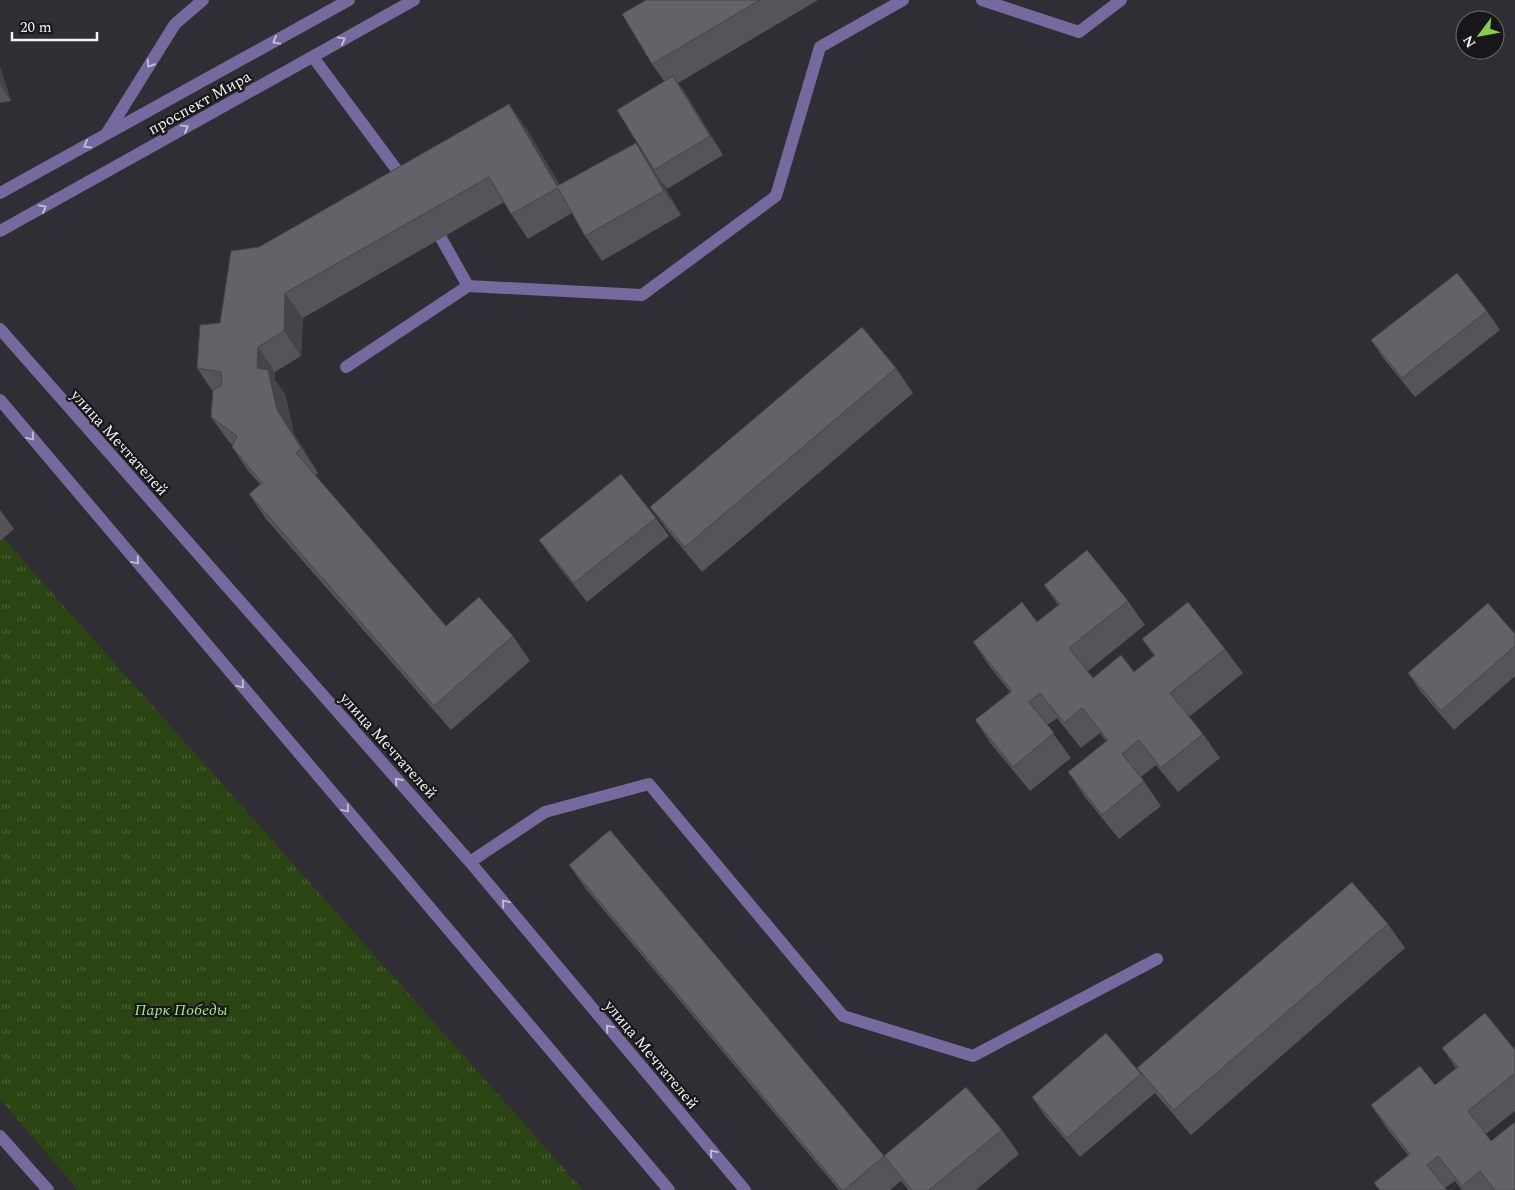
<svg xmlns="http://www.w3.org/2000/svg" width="1515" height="1190" viewBox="0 0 1515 1190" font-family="Spectral,serif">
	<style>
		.grass { fill: url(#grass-tufts) }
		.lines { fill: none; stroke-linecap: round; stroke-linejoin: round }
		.minor { stroke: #75699d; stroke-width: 12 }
		.wall { fill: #555459 }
		.shaded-wall { fill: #454549 }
		.building { fill: #636268; stroke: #454549 }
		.oneway { stroke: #c0bbd2 }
		.labels { text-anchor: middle; stroke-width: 4.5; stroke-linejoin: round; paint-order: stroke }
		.street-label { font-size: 16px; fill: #f2f1f5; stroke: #171719 }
		.park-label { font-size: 16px; font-style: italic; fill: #a8e47a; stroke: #171719 }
	</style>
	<defs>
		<pattern id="grass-tufts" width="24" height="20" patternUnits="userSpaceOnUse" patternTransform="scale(1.25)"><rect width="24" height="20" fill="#2a4512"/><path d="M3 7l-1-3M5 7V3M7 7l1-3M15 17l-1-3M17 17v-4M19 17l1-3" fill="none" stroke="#496035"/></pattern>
	</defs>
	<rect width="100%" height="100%" fill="#2f2e34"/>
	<path class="grass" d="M0,534L583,1190H78L0,1099Z"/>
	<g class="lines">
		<path class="minor" d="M982,0L1079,32L1121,0
			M313,57L405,181
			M107,133L175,24L203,0
			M0,193L349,0
			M0,231L414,0
			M441,238L468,286L642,295L776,196L820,47L903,0
			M0,329L470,862L745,1190
			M346,367L468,286
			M0,400L669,1190
			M470,862L545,812L649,784L843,1016L973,1056L1157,959
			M0,1136L48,1190"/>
	</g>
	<path class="wall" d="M646,0H818L678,83L686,94L723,155L667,189L661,181L681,215L602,261L585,236L572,213L528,239L511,214L504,202L303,318L301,356L275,372V380L285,394L294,434L318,473L315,476L446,626L513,636L530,661L451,730L266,519L249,494L260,484L249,472L232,447L233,445L229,442L211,417L213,392L197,368L259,247L526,128L560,185L643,152L664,81L652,64Z
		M0,67L11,101L0,103Z
		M1487,311L1500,330L1415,397L1384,359L1371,340Z
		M896,368L913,393L702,572L668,531L650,507Z
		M0,510L14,529L0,541Z
		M656,518L669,536L587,602L552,558L539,540Z
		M1044,585L1128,601L1145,625L1088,671L1093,678L1134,672L1154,656L1142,639L1225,649L1243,673L1189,717L1203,734L1220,758L1178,792L1156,765L1141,777L1161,806L1119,839L1085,797L1068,772L1106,741L1100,733L1081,748L1057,718L1047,725L1071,758L1030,791L992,745L975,720L1010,692L990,667L973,642L1037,622L1058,605Z
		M1515,634V676L1454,730L1421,692L1408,673Z
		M569,865L884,1156L1002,1130L1019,1154L976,1190H909L901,1181L890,1190H839L586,889Z
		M1388,924L1405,948L1191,1135L1155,1093L1080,1157L1045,1116L1032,1097L1141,1074Z
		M1442,1048L1515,1050V1111L1486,1134L1515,1190H1462L1455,1181L1445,1188L1447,1190H1380L1374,1183L1408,1155L1388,1130L1371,1105L1435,1085L1456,1068Z"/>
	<path class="shaded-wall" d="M0,67L11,101L2,88L0,83Z
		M673,76L686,94L723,155L710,136Z
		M509,104L526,128L575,211L557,186Z
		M636,143L653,167L654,170L661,181L681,215L664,191Z
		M285,293L303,318L301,356L284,331Z
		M258,347L275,372V380L285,394L294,434L318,473L301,448L277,410L257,368Z"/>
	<path class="building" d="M646,0H760L652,64L622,14Z
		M673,76L710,136L654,170L617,110Z
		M509,104L557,186L636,143L664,191L585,236L558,188L511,214L489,177L285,293L284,331L258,347L257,368L268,370L277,410L301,448L296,453L446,626L479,597L513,636L434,706L249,494L262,483L232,447L237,436L211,417L213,390L222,385L221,372L197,368L200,325L220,323L231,251L259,247Z
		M1457,273L1487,311L1402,378L1371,340Z
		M862,327L896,368L685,547L650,507Z
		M621,474L656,518L574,583L539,540Z
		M1087,550L1128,601L1069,648L1093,678L1121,655L1134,672L1155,655L1142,639L1188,602L1225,649L1170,693L1203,734L1161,768L1139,740L1122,754L1144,781L1102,815L1068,772L1108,740L1082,708L1064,723L1040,693L1029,702L1054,733L1013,767L975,720L1012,691L973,642L1022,602L1037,622L1060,604L1044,585Z
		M1488,603L1515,634V646L1441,711L1408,673Z
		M610,830L884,1156L844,1190H842L569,865Z
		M1352,882L1388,924L1174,1110L1137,1068Z
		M1485,1013L1515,1050V1073L1468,1111L1491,1141L1515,1122V1190H1495L1480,1171L1462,1186L1438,1156L1427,1165L1447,1190H1380L1374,1183L1410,1154L1371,1105L1420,1066L1435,1085L1458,1067L1442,1048Z
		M1106,1033L1141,1074L1067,1138L1032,1097Z
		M966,1087L1002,1130L929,1190H912L884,1156Z"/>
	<defs><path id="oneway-chevron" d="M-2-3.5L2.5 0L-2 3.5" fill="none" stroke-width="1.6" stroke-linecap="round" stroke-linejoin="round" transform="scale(1.25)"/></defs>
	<g class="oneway">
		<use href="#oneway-chevron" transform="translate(342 40) rotate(-29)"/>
		<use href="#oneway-chevron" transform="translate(276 41) rotate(151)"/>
		<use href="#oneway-chevron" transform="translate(150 64) rotate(122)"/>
		<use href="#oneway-chevron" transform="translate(185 128) rotate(-29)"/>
		<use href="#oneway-chevron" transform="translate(87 145) rotate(151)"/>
		<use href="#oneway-chevron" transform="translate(43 208) rotate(-29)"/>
		<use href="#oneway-chevron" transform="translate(31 437) rotate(50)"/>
		<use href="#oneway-chevron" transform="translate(136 561) rotate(50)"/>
		<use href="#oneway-chevron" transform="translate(241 685) rotate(50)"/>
		<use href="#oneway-chevron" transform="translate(398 781) rotate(-132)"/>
		<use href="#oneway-chevron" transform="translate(346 809) rotate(50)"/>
		<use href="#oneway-chevron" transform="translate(505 903) rotate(-130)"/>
		<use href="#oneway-chevron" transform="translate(609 1028) rotate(-130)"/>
		<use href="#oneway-chevron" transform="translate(713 1153) rotate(-130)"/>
	</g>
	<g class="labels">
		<g class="street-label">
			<text transform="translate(199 102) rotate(-29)" y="6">проспект Мира</text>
			<text transform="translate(120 442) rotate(48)" y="6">улица Мечтателей</text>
			<text transform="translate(389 745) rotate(48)" y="6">улица Мечтателей</text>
			<text transform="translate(652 1054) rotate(50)" y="6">улица Мечтателей</text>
		</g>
		<g class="park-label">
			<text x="181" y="1015">Парк Победы</text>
		</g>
	</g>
	<g transform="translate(1480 35) rotate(238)"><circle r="24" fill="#171719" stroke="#6f6e71"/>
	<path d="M0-4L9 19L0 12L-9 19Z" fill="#88cf49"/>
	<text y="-8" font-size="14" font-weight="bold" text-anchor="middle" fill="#f2f1f5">N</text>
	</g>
	<path d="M12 32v8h85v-8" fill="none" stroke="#f2f1f5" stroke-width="2.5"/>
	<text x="20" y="32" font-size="15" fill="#f2f1f5" stroke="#171719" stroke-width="4" paint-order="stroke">20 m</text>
</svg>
